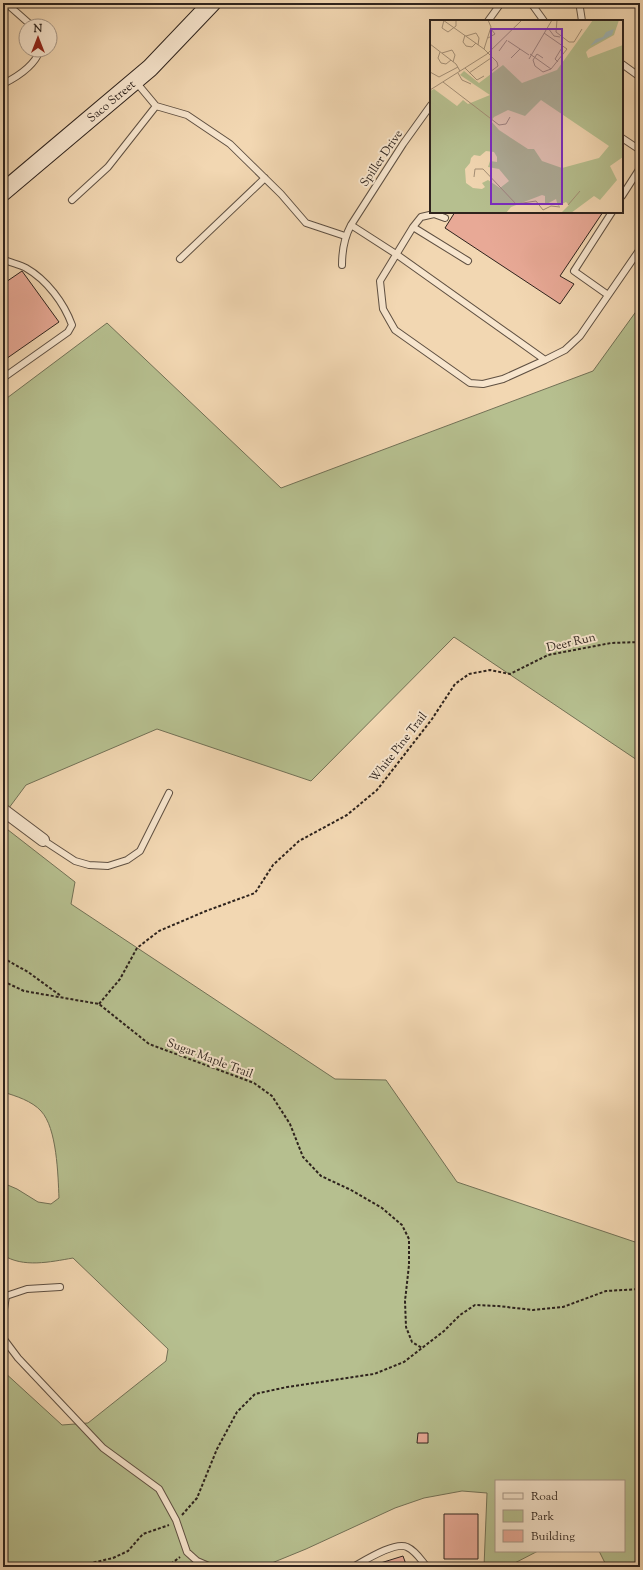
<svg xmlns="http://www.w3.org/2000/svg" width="643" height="1570" viewBox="0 0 643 1570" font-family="'Sorts Mill Goudy',serif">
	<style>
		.green { fill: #b6bf8f; stroke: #727156 }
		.building { fill: #e8a996; stroke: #2e231d }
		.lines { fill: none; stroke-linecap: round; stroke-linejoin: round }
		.lane-casing { stroke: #5f5042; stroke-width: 8 }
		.street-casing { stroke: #5f5042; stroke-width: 14 }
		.secondary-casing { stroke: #2e231d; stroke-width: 19 }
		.path { stroke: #2e231d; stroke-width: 2; stroke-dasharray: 3 2; stroke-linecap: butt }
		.lane { stroke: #f7e5cd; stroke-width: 6 }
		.street { stroke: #f7e5cd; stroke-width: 12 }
		.secondary { stroke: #f7e5cd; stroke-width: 17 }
		.labels { text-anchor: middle; stroke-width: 4; stroke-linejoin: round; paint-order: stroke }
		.street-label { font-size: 12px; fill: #2e231d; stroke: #f7e5cd }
		.inset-road { fill: none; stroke: #a48f76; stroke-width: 1 }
		.view { fill: #7b2cbf; fill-opacity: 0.15; stroke: #7b2cbf; stroke-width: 2 }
		.inset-edge { fill: none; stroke: #2e231d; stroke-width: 2 }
	</style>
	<rect width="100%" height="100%" fill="#f2d7b2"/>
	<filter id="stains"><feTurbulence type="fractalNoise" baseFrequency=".005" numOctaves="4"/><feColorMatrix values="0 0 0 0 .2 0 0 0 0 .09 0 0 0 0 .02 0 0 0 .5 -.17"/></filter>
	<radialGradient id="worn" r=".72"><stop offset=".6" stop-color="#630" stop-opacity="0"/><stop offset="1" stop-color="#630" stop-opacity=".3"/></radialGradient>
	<path class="green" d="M640,306V762L454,637L311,781L157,729L26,785L3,816V401L107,323L281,488L593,371Z
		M3,826L75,882L71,904L335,1079L386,1080L457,1182L638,1243L640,1242V1567H605V1563L599,1551H624V1481H496V1551H538L507,1567H484L487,1493L462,1491L424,1498L395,1508L306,1549L262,1567H3V1371L62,1425L88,1423L166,1361L168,1349L73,1258C50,1262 23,1268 3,1255V1183L17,1189L38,1202L51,1204L59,1198C58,1175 57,1128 41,1111C32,1101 16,1096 3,1092Z"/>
	<path class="building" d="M455,212H603L560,276L574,284L560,304L445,228Z
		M22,271L59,322L3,361V284Z
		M418,1433H428V1443H417Z
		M444,1514H478V1559H444Z
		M403,1556L407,1567H374V1565Z"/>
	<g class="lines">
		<g class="lane-casing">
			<path id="lane" d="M6,3L32,26
				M531,3L544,21
				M581,3L580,8L582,21
				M488,21L501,3
				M622,64L640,77
				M3,84C17,77 35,65 40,50
				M156,106L187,115L230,144L281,194L306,223L345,236
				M622,138L640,150
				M622,196L640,168
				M72,200L108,167L156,106L136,82
				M351,225L396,254L545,360L565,350L580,336L640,249
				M413,227L421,217L434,214L445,218
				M3,259C10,263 19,264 26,268C47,280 64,303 72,325L68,332L3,378
				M180,259L265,178
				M468,261L413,227L380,281L383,309L395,330L470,383L483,384L503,379L545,360
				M342,265C342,250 344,238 351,225L403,144L431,105
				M608,295L574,271L612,212
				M43,840L75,861L89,865L108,866L127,860L140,851L169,793
				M3,1296H6L27,1289L60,1287
				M3,1316L6,1296
				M3,1338L18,1358L103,1448L159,1489L176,1520L187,1552L197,1561L211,1567
				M353,1567C364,1561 395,1541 407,1547C416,1551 421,1560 427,1567"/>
		</g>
		<g class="street-casing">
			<path id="street" d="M3,810L43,840"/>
		</g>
		<g class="secondary-casing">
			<path id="secondary" d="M3,192L150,68L212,3"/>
		</g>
		<path class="path" d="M3,958L28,972L61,996
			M3,982L7,983L24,991L99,1004L149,1044L254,1083L272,1096L290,1124L303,1157L321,1176L351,1190L382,1208L402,1225L409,1239V1265L405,1301L406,1327L412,1342L422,1348L444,1331L460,1315L475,1305L498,1306L533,1310L563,1307L606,1291L640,1289
			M99,1004L120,979L137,948L159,931L206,911L255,893L273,865L299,841L347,815L377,790L432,719L455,684L469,674L490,670L510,674L548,655L611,643L640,642
			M182,1515L197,1498L217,1449L237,1412L255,1394L287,1387L374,1374L404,1362L422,1348
			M74,1567L113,1558L128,1551L143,1534L169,1525
			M167,1567L180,1557"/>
		<use href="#lane" class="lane"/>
		<use href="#street" class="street"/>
		<use href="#secondary" class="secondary"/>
	</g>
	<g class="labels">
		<g class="street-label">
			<text transform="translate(111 101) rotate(-40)" y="4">Saco Street</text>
			<text transform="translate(381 158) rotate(-56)" y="4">Spiller Drive</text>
			<text transform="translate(571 642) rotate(-13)" y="4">Deer Run</text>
			<text transform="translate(398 747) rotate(-52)" y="4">White Pine Trail</text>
			<text transform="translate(210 1058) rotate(21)" y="4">Sugar Maple Trail</text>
		</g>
	</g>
	<g transform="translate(430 20)">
		<rect width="193" height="193" fill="#f2d7b2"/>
		<path d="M163,0H189L184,15L159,29L156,32L158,38L193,25V137L180,146L187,160L170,180L164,176L141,193H131L139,185L136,182L128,186L126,179L115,185V176L112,175L81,187L76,193H0V71L4,69L27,86L33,80L38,84L60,75L30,55L34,51L49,63L73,45L92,63L127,50ZM111,80L179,126L169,138L132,148L112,141L104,129H98L69,110L61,101L64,97L78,90L95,96ZM56,131L64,132L67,137V142L60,141L58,147L69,149L79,161L70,168L58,160L52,163L55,167L52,169L43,168L36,163L35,149L40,143L41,138L44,135L50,136Z" fill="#b6bf8f" fill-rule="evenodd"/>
		<path d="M184,9L182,15L160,26L166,19L173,17L176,12Z" fill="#a0b7b7"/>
		<path class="inset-road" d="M13,0L54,29L67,42L68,46L60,52M14,0L12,8L18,12L26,6V0M127,0L126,12L139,22H144L152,9M118,8L124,16L130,17M35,15L33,22L36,26L42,27L46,23M36,16L46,13L49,18L48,25M58,18L65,14L61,9M78,21L99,35M0,24L26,44L30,51M54,29L61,7L58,0M69,31L77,20M10,32L8,38L11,43L16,44L21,40M12,33L22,30L25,35L23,42M100,34L121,49L137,29L114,13M81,38L90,29M113,38L107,34L103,40L105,46L113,52L121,49M99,39L122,0M128,42L125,39L133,26M35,48L47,60L54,56M0,52L9,57L28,47M28,53L32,60L41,64M39,53L61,38M13,62L69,105L76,104L80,97M0,70L57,34L92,0M44,157L45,149H53L86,184L106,181L113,190L121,186L130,187M138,185L150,171"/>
		<path class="view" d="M61,9H132V184H61Z"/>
		<rect width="193" height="193" class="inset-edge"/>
	</g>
	<rect width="643" height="1570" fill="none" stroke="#f2d7b2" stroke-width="16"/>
	<rect x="4" y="4" width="635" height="1562" fill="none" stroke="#2e231d" stroke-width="2"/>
	<rect x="8" y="8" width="627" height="1554" fill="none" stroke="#2e231d"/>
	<rect x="495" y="1480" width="130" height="72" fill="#f7e5cd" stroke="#a79787"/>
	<rect x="503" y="1493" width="20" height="6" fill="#f7e5cd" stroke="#a79787"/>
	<text x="531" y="1500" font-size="12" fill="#2e231d">Road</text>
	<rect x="503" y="1510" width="20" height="12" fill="#b6bf8f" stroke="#a79787"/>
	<text x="531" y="1520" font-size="12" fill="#2e231d">Park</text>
	<rect x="503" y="1530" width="20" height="12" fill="#e8a996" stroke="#a79787"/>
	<text x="531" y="1540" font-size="12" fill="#2e231d">Building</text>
	<g transform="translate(38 38)"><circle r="19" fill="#f7e5cd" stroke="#a79787"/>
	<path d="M0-3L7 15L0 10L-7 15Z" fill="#8f2418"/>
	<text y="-6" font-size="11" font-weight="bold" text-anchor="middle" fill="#2e231d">N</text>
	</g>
	<rect width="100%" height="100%" filter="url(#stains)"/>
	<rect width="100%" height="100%" fill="url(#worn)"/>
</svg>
